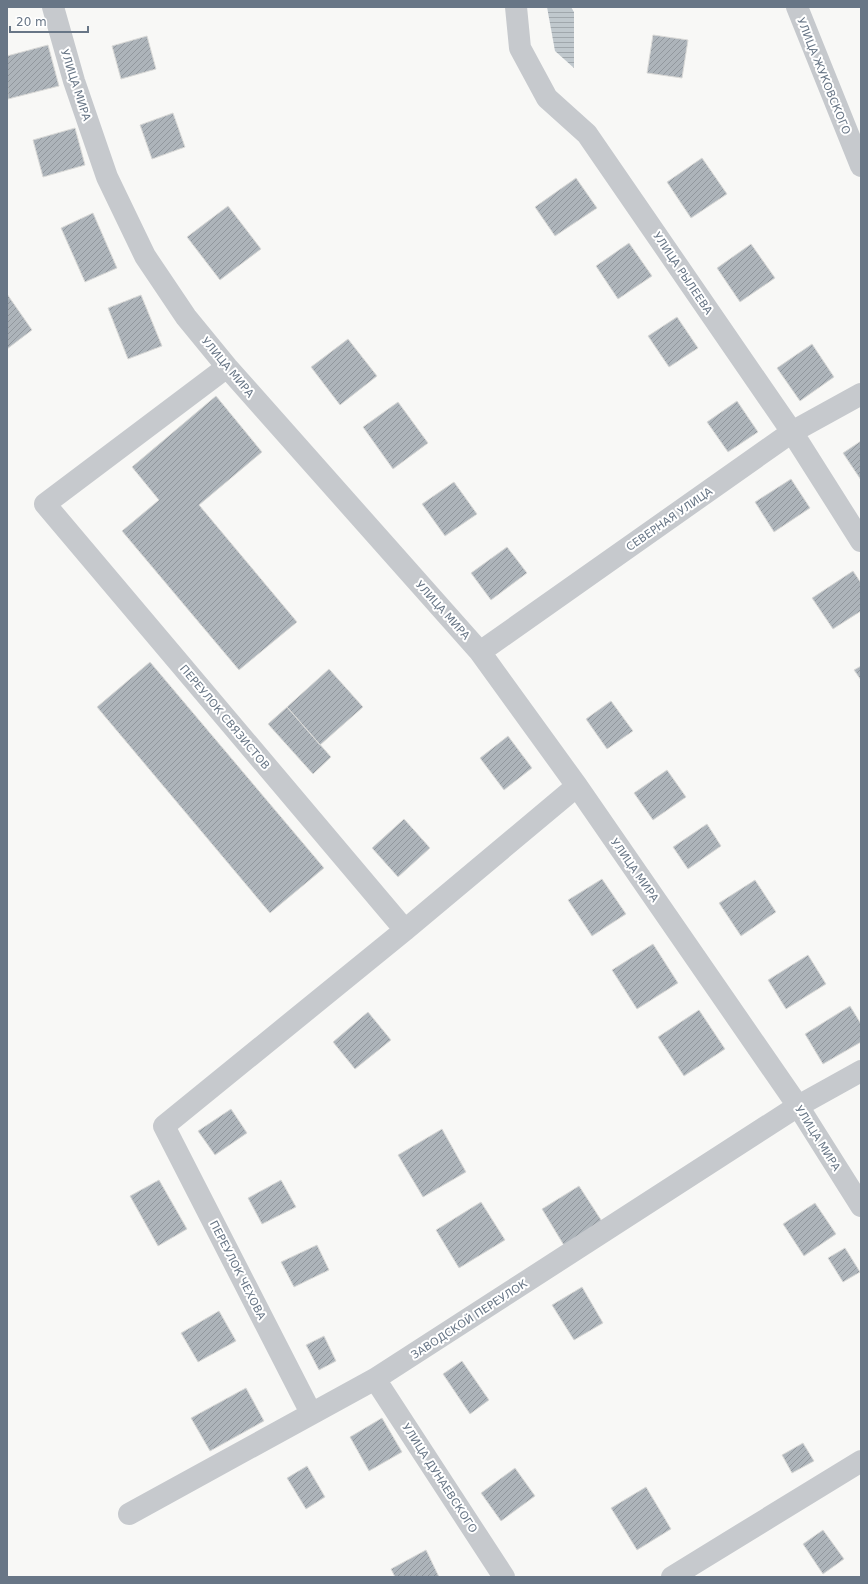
<svg xmlns="http://www.w3.org/2000/svg" width="868" height="1584" viewBox="0 0 868 1584" font-family="'DejaVu Sans',sans-serif">
	<style>
		.water { fill: url(#water-rules) }
		.building { fill: url(#building-hatch); stroke: #dadad8 }
		.lines { fill: none; stroke-linecap: round; stroke-linejoin: round }
		.minor { stroke: #c6c9cd; stroke-width: 22 }
		.labels { text-anchor: middle; stroke-width: 4; stroke-linejoin: round; paint-order: stroke }
		.street-label { font-size: 11px; fill: #687686; stroke: #fff }
	</style>
	<defs>
		<pattern id="water-rules" width="6" height="5" patternUnits="userSpaceOnUse"><rect width="6" height="5" fill="#c0c8cd"/><path d="M0 2.5h6" fill="none" stroke="#a0a7ac"/></pattern>
		<pattern id="building-hatch" width="6" height="6" patternUnits="userSpaceOnUse"><rect width="6" height="6" fill="#adb4ba"/><path d="M-1 1l2-2M0 6l6-6M5 7l2-2" fill="none" stroke="#91979d"/></pattern>
	</defs>
	<rect width="100%" height="100%" fill="#f8f8f6"/>
	<path class="water" d="M547,7H571L574,12V68L555,51Z"/>
	<path class="building" d="M653,35L688,40L682,78L647,73Z
		M147,36L156,69L121,79L112,46Z
		M48,45L59,86L8,99L7,56Z
		M173,113L185,147L152,159L140,125Z
		M75,128L85,165L43,177L33,140Z
		M702,158L727,194L691,218L667,182Z
		M576,178L597,208L555,236L535,207Z
		M228,206L261,249L220,280L187,237Z
		M93,213L117,268L85,282L61,228Z
		M629,243L652,276L618,299L596,266Z
		M751,244L775,278L740,302L717,268Z
		M7,294L32,330L7,349Z
		M141,295L162,346L128,359L108,308Z
		M677,317L698,348L669,367L648,336Z
		M348,339L377,376L340,405L311,367Z
		M812,344L834,377L800,401L777,368Z
		M216,396L262,452L199,505L297,622L239,670L122,531L159,500L132,467Z
		M737,401L758,432L728,452L707,422Z
		M398,402L428,443L393,469L363,427Z
		M861,441V480L843,453Z
		M791,479L810,508L774,532L755,502Z
		M454,482L477,514L445,536L422,504Z
		M507,547L527,573L491,600L471,573Z
		M853,571L861,583V611L833,629L812,598Z
		M150,662L324,868L270,913L97,707Z
		M861,666V680L854,670Z
		M329,669L363,707L320,745L287,707Z
		M611,701L633,731L607,749L586,719Z
		M287,707L331,757L313,774L268,724Z
		M508,736L532,768L504,790L480,758Z
		M667,770L686,797L653,820L634,793Z
		M404,819L430,848L398,877L372,848Z
		M707,824L721,846L688,869L673,847Z
		M602,879L626,914L592,936L568,900Z
		M755,880L776,912L741,936L719,903Z
		M653,944L678,983L637,1009L612,970Z
		M808,955L826,984L786,1009L768,980Z
		M850,1006L861,1024V1042L823,1064L805,1034Z
		M699,1010L725,1049L684,1076L658,1037Z
		M368,1012L391,1040L355,1069L333,1042Z
		M231,1109L247,1133L215,1155L198,1131Z
		M442,1129L466,1172L423,1197L398,1155Z
		M159,1180L187,1229L158,1246L130,1196Z
		M281,1180L296,1207L262,1224L248,1198Z
		M579,1186L603,1223L565,1247L542,1209Z
		M481,1202L505,1240L459,1268L436,1230Z
		M815,1203L836,1234L804,1256L783,1224Z
		M317,1245L329,1270L294,1287L281,1262Z
		M845,1248L860,1272L843,1282L828,1258Z
		M582,1287L603,1323L574,1340L552,1305Z
		M219,1311L236,1341L198,1362L181,1333Z
		M324,1336L336,1361L319,1370L306,1345Z
		M462,1361L489,1400L470,1414L443,1374Z
		M246,1388L264,1421L210,1451L191,1418Z
		M382,1418L402,1452L369,1471L350,1437Z
		M803,1443L814,1461L792,1473L782,1455Z
		M307,1466L325,1497L306,1509L287,1478Z
		M515,1468L535,1496L501,1521L481,1493Z
		M646,1487L671,1529L637,1550L611,1508Z
		M823,1530L844,1559L823,1574L803,1544Z
		M426,1550L439,1577H395L391,1569Z"/>
	<g class="lines">
		<path class="minor" d="M53,7L74,81L107,177L145,256L186,317L227,367L480,652L577,786L798,1106L861,1206
			M516,7L520,48L547,98L587,134L792,432L861,541
			M797,7L861,166
			M227,367L45,504L405,930
			M480,652L792,432L861,394
			M375,1379L504,1577
			M311,1413L164,1126L405,930L577,786
			M129,1514L375,1379L798,1106L861,1071
			M672,1577L861,1461"/>
	</g>
	<g class="labels">
		<g class="street-label">
			<text transform="translate(824 76) rotate(68)" y="4">УЛИЦА ЖУКОВСКОГО</text>
			<text transform="translate(76 85) rotate(72)" y="4">УЛИЦА МИРА</text>
			<text transform="translate(683 273) rotate(56)" y="4">УЛИЦА РЫЛЕЕВА</text>
			<text transform="translate(228 367) rotate(50)" y="4">УЛИЦА МИРА</text>
			<text transform="translate(669 519) rotate(-35)" y="4">СЕВЕРНАЯ УЛИЦА</text>
			<text transform="translate(443 610) rotate(48)" y="4">УЛИЦА МИРА</text>
			<text transform="translate(225 717) rotate(50)" y="4">ПЕРЕУЛОК СВЯЗИСТОВ</text>
			<text transform="translate(635 870) rotate(55)" y="4">УЛИЦА МИРА</text>
			<text transform="translate(818 1138) rotate(58)" y="4">УЛИЦА МИРА</text>
			<text transform="translate(238 1270) rotate(63)" y="4">ПЕРЕУЛОК ЧЕХОВА</text>
			<text transform="translate(469 1319) rotate(-33)" y="4">ЗАВОДСКОЙ ПЕРЕУЛОК</text>
			<text transform="translate(440 1478) rotate(57)" y="4">УЛИЦА ДУНАЕВСКОГО</text>
		</g>
	</g>
	<rect width="868" height="1584" fill="none" stroke="#687686" stroke-width="16"/>
	<path d="M10 26v6h78v-6" fill="none" stroke="#687686" stroke-width="2"/>
	<text x="16" y="26" font-size="12" fill="#687686" stroke="#ffffff" stroke-width="3" paint-order="stroke">20 m</text>
</svg>
